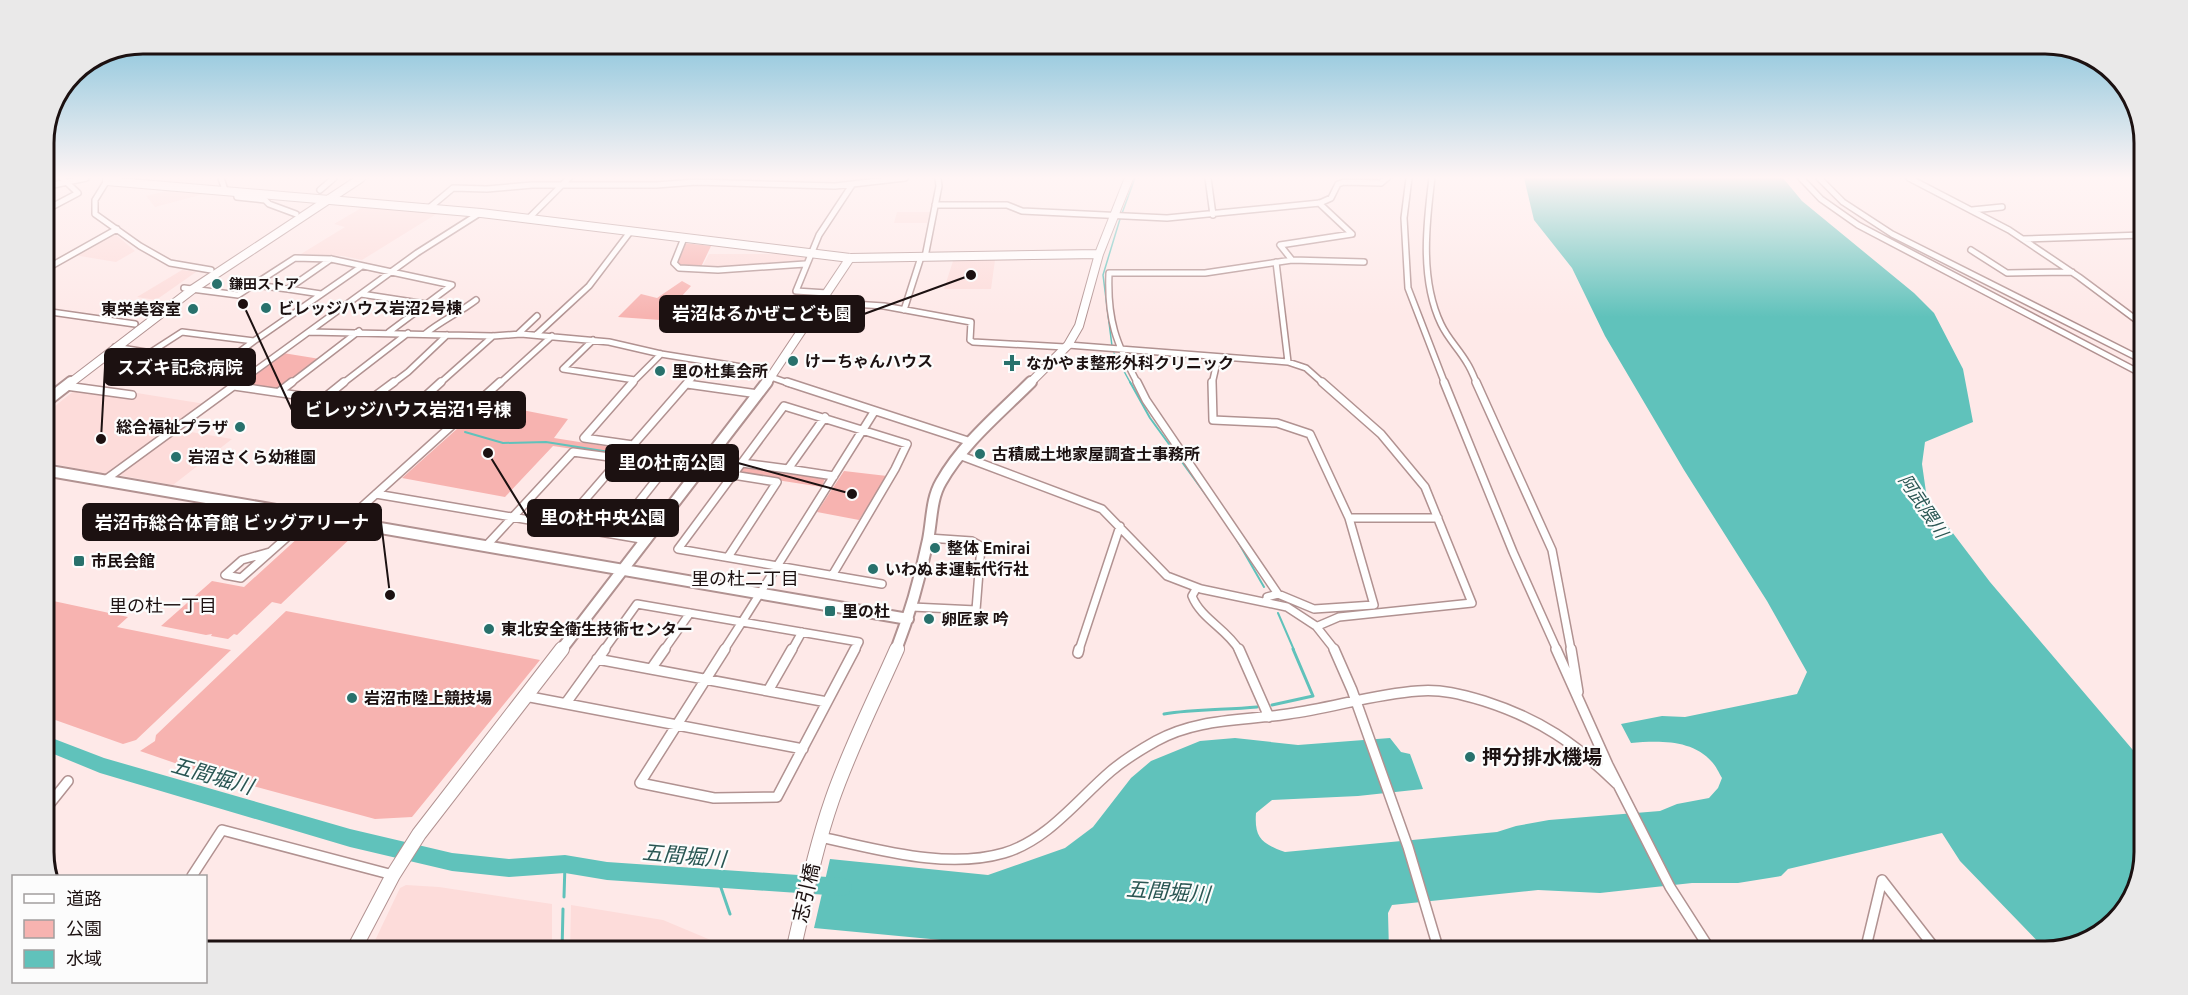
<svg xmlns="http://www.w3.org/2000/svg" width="2188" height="995" viewBox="0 0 2188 995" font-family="Ubuntu,'Noto Sans JP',sans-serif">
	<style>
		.built { fill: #fddcda }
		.green { fill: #f7b3b0 }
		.water { fill: #60c2bb }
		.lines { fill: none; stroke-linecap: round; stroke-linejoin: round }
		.stream-far2 { stroke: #60c2bb; stroke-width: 1.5 }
		.stream-far1 { stroke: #60c2bb; stroke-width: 2 }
		.stream { stroke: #60c2bb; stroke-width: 3 }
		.river { fill: #60c2bb; fill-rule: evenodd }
		.street-far2-casing { stroke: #b19291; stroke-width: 8 }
		.street-far1-casing { stroke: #b19291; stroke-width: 10 }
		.street-casing { stroke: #b19291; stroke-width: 12 }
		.secondary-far2-casing { stroke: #b19291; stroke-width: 10 }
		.secondary-far1-casing { stroke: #b19291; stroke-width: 14 }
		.secondary-casing { stroke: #b19291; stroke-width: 16 }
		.street-far2 { stroke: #fff; stroke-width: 5 }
		.street-far1 { stroke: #fff; stroke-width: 7 }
		.street { stroke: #fff; stroke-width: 9 }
		.secondary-far2 { stroke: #fff; stroke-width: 8 }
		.secondary-far1 { stroke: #fff; stroke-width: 10 }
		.secondary { stroke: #fff; stroke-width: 14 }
		.poi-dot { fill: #28716c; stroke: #fcfcfc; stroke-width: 2 }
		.labels { text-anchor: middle; stroke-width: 4.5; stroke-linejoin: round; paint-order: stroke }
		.far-poi-label { font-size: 14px; font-weight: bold; fill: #1c1111; stroke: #fcfcfc; text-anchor: start }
		.poi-label { font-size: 16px; font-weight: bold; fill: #1c1111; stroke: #fcfcfc; text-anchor: start }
		.water-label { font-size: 18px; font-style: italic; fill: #2a5653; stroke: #fcfcfc }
		.neighbourhood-label { font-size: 18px; fill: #1c1111; stroke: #fcfcfc }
		.near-poi-label { font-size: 20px; font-weight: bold; fill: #1c1111; stroke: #fcfcfc; text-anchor: start }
		.near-street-label { font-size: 20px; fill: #1c1111; stroke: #fcfcfc }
		.near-water-label { font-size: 21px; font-style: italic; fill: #2a5653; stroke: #fcfcfc }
		.rim { fill: none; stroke: #1c1111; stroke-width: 3 }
		.leader { fill: none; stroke: #1c1111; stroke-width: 2 }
		.callout-dot { fill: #1c1111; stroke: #fcfcfc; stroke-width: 2 }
		.callout { fill: #1c1111; stroke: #1c1111; stroke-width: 2 }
		.callout-label { font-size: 18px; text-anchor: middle; font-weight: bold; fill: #fff }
	</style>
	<rect width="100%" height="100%" fill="#fee9e8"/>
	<path class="built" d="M175,189L211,192L155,207L146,196Z
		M368,204L438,213L362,260L343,256L301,254L345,227L334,224Z
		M897,212H930L927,223H894Z
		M114,233L135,251L116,262L74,255Z
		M777,251L807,255L804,262L716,268L702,267L709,254H774Z
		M995,260L991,289H944L953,261Z
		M182,270L196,272L156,300L137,297Z
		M75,390L130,397L137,393L205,404L113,472L106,474L44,462V415Z
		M179,430L232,439L173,485L118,475Z
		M406,885L439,887L552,904V951H370L400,888Z
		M571,905L663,920L737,951H570Z"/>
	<path class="green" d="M684,243L711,246L701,267H680L677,263Z
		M682,281L691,286L660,320L618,317L641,294L657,298Z
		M283,353L320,359L278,390L239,385Z
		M486,403L568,419L554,438L699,461L693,467L553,446L505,497L402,478Z
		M718,462L825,478L822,487L712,470Z
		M844,471L887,476L859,520L817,512Z
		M311,526L355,534L281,604L272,602L237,635L234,634L228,639L211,636L212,634L206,635L161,626L212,581L244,587Z
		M44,599L128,617L117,627L231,650L136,740L123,744L44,716Z
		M286,611L540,660L412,817L375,819L198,771L140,751L155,741L156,735Z"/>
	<path class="water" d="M1524,178H1783L1802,201L1914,293L1934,313L1963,369L1973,422L1925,442L1922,464L1927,499L1990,582L2138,756L2137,891L2100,935L2047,951L1960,861L1942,833L1788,869L1781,876L1738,883H1692L1600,893L1538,890L1392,905L1388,913L1389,951H1059L814,928L830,859L988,875L1065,848L1093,827L1131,778L1151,761L1200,741L1235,738L1298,745L1390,738L1401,752L1410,754L1423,789L1358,796L1272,800L1256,813C1254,839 1263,844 1285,852L1497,832L1516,826L1549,820L1660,811L1677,804L1709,798L1718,788L1722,778C1719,773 1716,766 1712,762C1692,739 1658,741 1631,743L1621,724L1662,716L1685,717L1797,694L1807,672L1767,601L1684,470L1605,336L1572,268L1534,220Z"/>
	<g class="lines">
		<path class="stream-far2" d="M1914,183L1943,199
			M1121,216L1135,178
			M1112,346L1103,275L1120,219
			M1114,353L1131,384"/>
		<path class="stream-far1" d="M1130,382L1150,418L1217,510
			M465,432L503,443L546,442L692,465
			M1237,540L1264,587
			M1278,613L1294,650"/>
		<path class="stream" d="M1272,705L1313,696L1293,649
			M1164,714C1194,709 1226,710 1257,707
			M718,879L730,914
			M564,897L565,864
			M562,951L563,909"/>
		<path class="river" d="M44,735L104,758L350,829L452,853L509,859L565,855L607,862L842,878L849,880L852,887L849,894L842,896L607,880L565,873L509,877L452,871L350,847L100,773L44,750Z"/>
		<g class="street-far2-casing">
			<path id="street-far2" d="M221,178L225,190
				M1208,178L1213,215
				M1409,178L1404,218L1408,288L1445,384
				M1432,178C1426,225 1420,280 1441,324C1448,339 1459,349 1467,363C1471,369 1474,377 1477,384
				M1801,178L1821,199L1858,225L2142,374
				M1819,178L1843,202L1892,234L2142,360
				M1909,178L2009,230L2079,277L2142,324
				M108,179L95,200V214L140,246L170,263L211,270
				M44,187L86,178
				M320,190L334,178
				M236,191L237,197L265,200L269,204L296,214
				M935,205H1007L1022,211L1167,218L1320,203L1331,198L1338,184L1344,182L1381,183L1387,178
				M429,208L453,188L487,189L532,185H656L696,182L835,186L905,178
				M1972,210L2002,207
				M44,211L78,193L62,178
				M528,219L569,178
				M684,238L674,263L679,268L718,270L805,264
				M2023,239L2143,235
				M1971,250L2007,273L2072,272
				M925,257L939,186L938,178
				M1292,260L1280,245L1352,234L1319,203
				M1276,262L1288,362
				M44,270L117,229
				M254,285L288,289L331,259
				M184,288L238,295L295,258L331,259L452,285L389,332
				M288,289L321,294
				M827,293L796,291L819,235L852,185
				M361,294L426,304
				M821,302L884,306L971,322L970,340L973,342L1065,347
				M904,310L921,257
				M44,311L135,324
				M309,332L493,336L521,334L609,342L661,354L742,367L791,384
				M425,334C441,321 459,313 476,300
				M518,334L537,316
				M536,335L589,286L630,232
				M593,340L563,369L635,380L661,354
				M1068,345L1288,362L1306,368L1324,384
				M115,347L255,370
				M151,352L182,332L254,341L362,266
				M222,365L254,341
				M127,381L166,355
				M237,384L417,253L480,213
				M290,384L359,331
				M342,384L408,333
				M392,384L408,372L447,335
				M439,384L493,336
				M499,384L552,336
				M632,384L635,380
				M687,384L706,362
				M1138,384C1116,343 1107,320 1109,273H1205L1292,260L1364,262
				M1212,384L1218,358"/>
		</g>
		<g class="street-far1-casing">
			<path id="street-far1" d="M633,382L584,438L633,445L688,382
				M787,382L971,442
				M1137,382L1146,400L1278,594L1267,597V601
				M1212,382L1213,420L1277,423L1310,434L1349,518L1374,605L1314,609L1278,594
				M1444,382L1513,552L1557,650
				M1476,382L1552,550L1571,650
				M687,384L758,394
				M66,386L132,395
				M234,386L458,419
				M279,392L292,382
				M323,399L344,382
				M363,405L394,382
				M408,412L441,382
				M959,455L1102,509L1167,576L1201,589L1287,607L1316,626L1335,650
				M742,463L788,469L825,417
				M788,469L834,476
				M105,480L239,382
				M376,494L647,540
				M1349,518H1438
				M345,522L500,382
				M563,525L621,458
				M486,546L573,452L668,465L614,533
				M270,552L242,560L225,575L241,578L311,516
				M728,557L777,482L733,475
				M833,574L895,469L907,444L784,406L678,549L882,584
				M1196,589L1192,596C1201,619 1227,629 1239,650
				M912,607L976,610L981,546L972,541L928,538
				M742,622L859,642L855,650
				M742,622L874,412
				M1318,626L1339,617L1472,603L1425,487L1381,434L1322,382
				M604,650L637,604L742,622
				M664,650L690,613
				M724,650L742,622
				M792,650L802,632
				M1079,650L1120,526"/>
		</g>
		<g class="street-casing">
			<path id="street" d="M725,649L640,783L714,798L777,797L855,649
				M1239,649L1269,717
				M1334,649L1352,690L1408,847L1439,951
				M1556,649L1608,765L1670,887L1711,951
				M1571,649L1578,692
				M1078,653L1079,649
				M597,659L827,702
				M651,669L665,649
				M768,691L792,649
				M525,696L803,749
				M566,703L605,649
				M44,811L68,781
				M820,837C878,849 945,870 1004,853C1048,840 1077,800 1111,771C1124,760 1140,750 1156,741C1197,718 1243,721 1288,714C1332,708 1374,694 1418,691C1441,689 1461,694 1484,701C1540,719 1575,743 1617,784
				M192,876L222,830L393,875
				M1865,951L1882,880L1937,951"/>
		</g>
		<g class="secondary-far2-casing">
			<path id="secondary-far2" d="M2140,178L2144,181
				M107,181L481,213L850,258L1099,254
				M69,384L193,289L361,178
				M766,384L850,258
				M1029,384L1068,345L1079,326L1099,254L1129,178"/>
		</g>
		<g class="secondary-far1-casing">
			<path id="secondary-far1" d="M44,403L71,382
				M44,470L908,619
				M561,650L767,382
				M896,650C910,614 920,578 928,540C932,520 931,499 941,482C963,443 1000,413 1031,382"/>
		</g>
		<g class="secondary-casing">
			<path id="secondary" d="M353,951L393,875L419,834L562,649
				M793,951C805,900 815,849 832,800C850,748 875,699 897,649"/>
		</g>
		<use href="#street-far2" class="street-far2"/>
		<use href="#street-far1" class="street-far1"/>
		<use href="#street" class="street"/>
		<use href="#secondary-far2" class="secondary-far2"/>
		<use href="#secondary-far1" class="secondary-far1"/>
		<use href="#secondary" class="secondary"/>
	</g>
	<linearGradient id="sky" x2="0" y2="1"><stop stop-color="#71bad6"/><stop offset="0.56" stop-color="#fff5f5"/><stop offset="1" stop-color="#fff5f5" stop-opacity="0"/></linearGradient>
	<rect width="2188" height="317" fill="url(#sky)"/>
	<g class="poi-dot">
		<circle cx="217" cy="284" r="6"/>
		<circle cx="266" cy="308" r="6"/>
		<circle cx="193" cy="309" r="6"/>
		<circle cx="793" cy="361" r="6"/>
		<path d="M1009 354h6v6h6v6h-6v6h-6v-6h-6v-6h6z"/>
		<circle cx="660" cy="371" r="6"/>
		<circle cx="240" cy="427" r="6"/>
		<circle cx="980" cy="454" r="6"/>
		<circle cx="176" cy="457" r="6"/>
		<circle cx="935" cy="548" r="6"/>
		<rect x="73" y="555" width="12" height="12" rx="3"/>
		<circle cx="873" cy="569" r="6"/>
		<rect x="824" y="605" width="12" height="12" rx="3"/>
		<circle cx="929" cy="619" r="6"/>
		<circle cx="489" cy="629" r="6"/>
		<circle cx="352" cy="698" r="6"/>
		<circle cx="1470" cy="757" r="6"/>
	</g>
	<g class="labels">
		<g class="far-poi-label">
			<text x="229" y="289">鎌田ストア</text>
		</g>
		<g class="poi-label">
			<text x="278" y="314">ビレッジハウス岩沼2号棟</text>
			<text x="181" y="315" text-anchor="end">東栄美容室</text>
			<text x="805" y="367">けーちゃんハウス</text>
			<text x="1026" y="369">なかやま整形外科クリニック</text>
			<text x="672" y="377">里の杜集会所</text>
			<text x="228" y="433" text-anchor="end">総合福祉プラザ</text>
			<text x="992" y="460">古積威土地家屋調査士事務所</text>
			<text x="188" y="463">岩沼さくら幼稚園</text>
			<text x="947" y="554">整体 Emirai</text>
			<text x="91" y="567">市民会館</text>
			<text x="885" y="575">いわぬま運転代行社</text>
			<text x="842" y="617">里の杜</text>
			<text x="941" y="625">卵匠家 吟</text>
			<text x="501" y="635">東北安全衛生技術センター</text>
			<text x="364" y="704">岩沼市陸上競技場</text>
		</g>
		<g class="water-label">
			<text transform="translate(1923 506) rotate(56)" y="6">阿武隈川</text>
		</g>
		<g class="neighbourhood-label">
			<text x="745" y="585">里の杜二丁目</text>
			<text x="163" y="612">里の杜一丁目</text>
		</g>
		<g class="near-poi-label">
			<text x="1482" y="764">押分排水機場</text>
		</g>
		<g class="near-street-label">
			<text transform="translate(806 893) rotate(-77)" y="7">志引橋</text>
		</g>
		<g class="near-water-label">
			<text transform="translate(212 776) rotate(16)" y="7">五間堀川</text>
			<text transform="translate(684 856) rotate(5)" y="7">五間堀川</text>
			<text transform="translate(1168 892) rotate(4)" y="7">五間堀川</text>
		</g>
	</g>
	<path d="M0 0H2188V995H0ZM143 54H2045A89 89 0 0 1 2134 143V852A89 89 0 0 1 2045 941H143A89 89 0 0 1 54 852V143A89 89 0 0 1 143 54Z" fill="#eae9e9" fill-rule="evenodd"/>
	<path class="rim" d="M143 54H2045A89 89 0 0 1 2134 143V852A89 89 0 0 1 2045 941H143A89 89 0 0 1 54 852V143A89 89 0 0 1 143 54Z"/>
	<path class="leader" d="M971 275L864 314M101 439L105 367M243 304L292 410M852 494L738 463M488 453L528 518M390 595L381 522"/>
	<g class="callout-dot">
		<circle cx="971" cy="275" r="6"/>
		<circle cx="101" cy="439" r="6"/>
		<circle cx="243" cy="304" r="6"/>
		<circle cx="852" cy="494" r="6"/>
		<circle cx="488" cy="453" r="6"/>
		<circle cx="390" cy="595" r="6"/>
	</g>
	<g class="callout">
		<rect x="660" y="296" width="204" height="36" rx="6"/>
		<rect x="105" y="349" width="150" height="36" rx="6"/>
		<rect x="292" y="392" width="233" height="36" rx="6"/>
		<rect x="606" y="445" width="132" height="36" rx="6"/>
		<rect x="528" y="500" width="150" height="36" rx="6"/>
		<rect x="83" y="504" width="298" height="36" rx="6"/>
	</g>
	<g class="callout-label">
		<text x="762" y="320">岩沼はるかぜこども園</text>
		<text x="180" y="374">スズキ記念病院</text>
		<text x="408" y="416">ビレッジハウス岩沼1号棟</text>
		<text x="672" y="469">里の杜南公園</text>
		<text x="603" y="524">里の杜中央公園</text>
		<text x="232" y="529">岩沼市総合体育館 ビッグアリーナ</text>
	</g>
	<rect x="12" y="875" width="195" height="108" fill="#fcfcfc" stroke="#a29e9e" stroke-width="1.5"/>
	<rect x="24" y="894" width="30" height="9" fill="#ffffff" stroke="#a29e9e" stroke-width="1.5"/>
	<text x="66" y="905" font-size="18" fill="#1c1111">道路</text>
	<rect x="24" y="920" width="30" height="18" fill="#f7b3b0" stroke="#a29e9e" stroke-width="1.5"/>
	<text x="66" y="935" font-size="18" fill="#1c1111">公園</text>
	<rect x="24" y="950" width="30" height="18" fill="#60c2bb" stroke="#a29e9e" stroke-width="1.5"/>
	<text x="66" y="965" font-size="18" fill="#1c1111">水域</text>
</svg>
